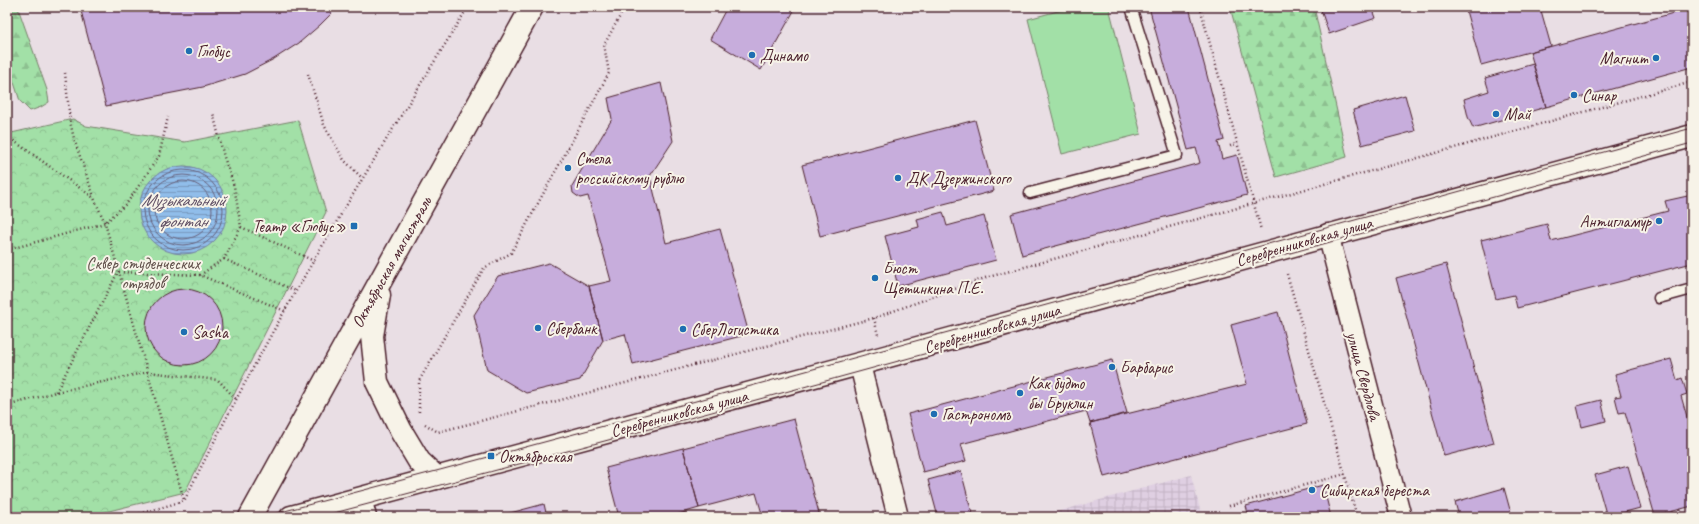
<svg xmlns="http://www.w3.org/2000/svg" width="1699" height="524" viewBox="0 0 1699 524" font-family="Caveat,sans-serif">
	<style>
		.industrial { fill: url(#industrial-grid) }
		.forest { fill: url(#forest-firs); stroke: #768069 }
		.park { fill: url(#park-crowns); stroke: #768069 }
		.garden { fill: #a2e0a7; stroke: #768069 }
		.water { fill: url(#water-rules); stroke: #747e9e }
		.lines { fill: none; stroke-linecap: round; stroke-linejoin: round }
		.shore { stroke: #665e77; stroke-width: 1 }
		.building { fill: #c7addc; stroke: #4a1f2b }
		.service-casing { stroke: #4a1f2b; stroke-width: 13 }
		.minor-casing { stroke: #4a1f2b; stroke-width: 23 }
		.tertiary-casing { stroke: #4a1f2b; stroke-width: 25 }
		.primary-casing { stroke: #4a1f2b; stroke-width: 25 }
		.path { stroke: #4a1f2b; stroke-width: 2.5; stroke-dasharray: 1 3; stroke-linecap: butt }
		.service { stroke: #f7f3e8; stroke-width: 10 }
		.minor { stroke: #f7f3e8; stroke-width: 20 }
		.tertiary { stroke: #f7f3e8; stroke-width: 22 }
		.primary { stroke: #f7f3e8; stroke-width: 22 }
		.tram { stroke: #4a1f2b; stroke-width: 1 }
		.poi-dot { fill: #1f6fb2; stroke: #f7f3e8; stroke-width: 1.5 }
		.labels { text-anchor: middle; stroke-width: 4; stroke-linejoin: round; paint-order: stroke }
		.poi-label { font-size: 17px; fill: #4a1f2b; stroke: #f7f3e8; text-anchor: start }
		.street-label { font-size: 17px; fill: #4a1f2b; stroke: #f7f3e8 }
		.park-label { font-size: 17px; fill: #604f4a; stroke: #f7f3e8 }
		.water-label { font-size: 18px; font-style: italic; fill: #5f4e64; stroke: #f7f3e8 }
	</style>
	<defs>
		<pattern id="industrial-grid" width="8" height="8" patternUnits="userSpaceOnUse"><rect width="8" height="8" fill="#dfcfe2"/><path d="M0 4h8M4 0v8" fill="none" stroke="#c1b1c2"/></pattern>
		<pattern id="forest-firs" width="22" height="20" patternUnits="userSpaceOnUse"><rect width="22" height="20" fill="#a2e0a7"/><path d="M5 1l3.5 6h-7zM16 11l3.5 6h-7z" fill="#8dc090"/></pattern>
		<pattern id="park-crowns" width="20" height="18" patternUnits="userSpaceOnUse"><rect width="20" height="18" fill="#a2e0a7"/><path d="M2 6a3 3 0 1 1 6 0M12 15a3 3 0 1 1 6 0" fill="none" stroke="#8dc090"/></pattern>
		<pattern id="water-rules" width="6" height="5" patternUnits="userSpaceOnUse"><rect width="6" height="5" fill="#90bdea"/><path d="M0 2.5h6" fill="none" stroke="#7899be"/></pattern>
	</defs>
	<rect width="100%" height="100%" fill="#e9dee4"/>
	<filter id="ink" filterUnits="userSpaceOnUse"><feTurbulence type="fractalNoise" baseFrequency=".025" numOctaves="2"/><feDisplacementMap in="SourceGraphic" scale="8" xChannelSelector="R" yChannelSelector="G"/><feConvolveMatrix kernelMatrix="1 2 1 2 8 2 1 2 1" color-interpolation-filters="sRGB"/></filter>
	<g filter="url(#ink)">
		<path class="industrial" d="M1191,475L1202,517H1178L1177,512L1158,517H1038Z"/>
		<path class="forest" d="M7,7L18,8L47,90L49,102L41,107L30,111L20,101L7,61Z
			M1230,7H1314L1347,157L1276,177Z"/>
		<path class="park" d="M73,119L86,126L185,142L298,120L326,212L185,492L85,517H7V134Z"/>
		<path class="garden" d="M1073,7H1109L1141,134L1062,154L1028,19Z"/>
		<path class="water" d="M139 210a44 44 0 1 1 88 0a44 44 0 1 1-88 0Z"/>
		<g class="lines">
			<path class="shore" d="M143 210a40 40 0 1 1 80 0a40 40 0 1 1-80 0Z
				M148 210a35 35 0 1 1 70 0a35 35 0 1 1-70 0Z
				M154 210a29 29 0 1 1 58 0a29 29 0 1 1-58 0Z"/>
		</g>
		<path class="building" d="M80,7H338L320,25L299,43L274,59L245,74L203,87L106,106Z
			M727,7H796L761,70L710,39Z
			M1149,7H1189L1224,140L1218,142L1222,159L1237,155L1247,195L1022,255L1011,214L1200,163L1196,148L1188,150Z
			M1320,7H1372L1376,18L1329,34Z
			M1465,7H1540L1551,46L1481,65Z
			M1692,8V67L1546,107L1530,52Z
			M1533,64L1546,107L1473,128L1468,117L1464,99L1489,91L1485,78Z
			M661,83L673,141L650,176L666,243L720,229L749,334L633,364L625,334L603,340L589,286L611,281L588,196L580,198L573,193L572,186L612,119L608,98Z
			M1405,95L1415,131L1362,145L1353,110Z
			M975,120L994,191L820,236L802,165Z
			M1692,195V263L1517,308L1514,295L1496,299L1481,240L1547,224L1551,241L1668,211L1665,201Z
			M943,212L947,226L984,216L996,260L898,286L885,236L919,227L917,219Z
			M549,263L589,286L603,340L580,380L526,393L487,370L474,315L498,276Z
			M1446,264L1494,443L1444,456L1396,278Z
			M146 327a38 38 0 1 1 76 0a38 38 0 1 1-76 0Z
			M1278,312L1307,424L1104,477L1090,423L1247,384L1231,325Z
			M1671,359L1677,380L1682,378L1687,394L1681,396L1692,434V506L1655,516L1625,412L1619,413L1615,397L1621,396L1615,374Z
			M1112,360L1127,413L1090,423L1086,411L961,444L966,461L923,472L908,414Z
			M1601,400L1606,421L1582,427L1577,406Z
			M794,419L820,517H763L756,493L699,508L683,448Z
			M683,448L699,508L669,517H619L606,468Z
			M1628,466L1640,508L1607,517L1595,475Z
			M961,471L973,517H938L928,480Z
			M1323,485L1331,517H1249L1246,506Z
			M1504,488L1512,517H1459L1455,502Z
			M544,504L547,517H495Z"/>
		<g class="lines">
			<g class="service-casing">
				<path id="service" d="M1030,193L1177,155L1131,7
					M1659,298L1692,289"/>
			</g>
			<g class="minor-casing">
				<path id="minor" d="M1328,234L1401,517
					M860,365L898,517
					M361,498L366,517"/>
			</g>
			<g class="tertiary-casing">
				<path id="tertiary" d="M291,517C759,394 1225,262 1692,136"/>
			</g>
			<g class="primary-casing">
				<path id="primary" d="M379,295L372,336L377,382L401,431L419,461L437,478
					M250,517L532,7"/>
			</g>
			<path class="path" d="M1200,7L1261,230
				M65,73L70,121L74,139L94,197
				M308,74L324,125L344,160L362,178
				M7,136L94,198L105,223L184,500
				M1230,146L1238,143
				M241,227L314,261
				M7,250L105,223L127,203L159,156L168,117
				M224,259L296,291
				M1287,274L1357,517
				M200,275L224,259L241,227L234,186L224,157L213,113
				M874,318L878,335
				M56,392L118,272L200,275L285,311
				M7,406L56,392L148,372L218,380L236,399
				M419,412V381L484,268L511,253L609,73L604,45L625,7
				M425,424L438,432L874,318L985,278L1692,82
				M1229,506L1345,474
				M128,517L184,501C216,437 249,374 284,312C343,208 406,108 468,7"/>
			<use href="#service" class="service"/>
			<use href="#minor" class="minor"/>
			<use href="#tertiary" class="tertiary"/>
			<use href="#primary" class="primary"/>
			<path class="tram" d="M262,517C740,392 1215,257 1692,128
				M319,517C778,397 1234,267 1692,143"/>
		</g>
	</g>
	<g class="poi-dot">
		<circle cx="189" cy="51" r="4"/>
		<circle cx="752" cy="55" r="4"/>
		<circle cx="1656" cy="58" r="4"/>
		<circle cx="1574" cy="95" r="4"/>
		<circle cx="1496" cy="114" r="4"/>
		<circle cx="568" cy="168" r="4"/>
		<circle cx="898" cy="178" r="4"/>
		<circle cx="1659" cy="221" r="4"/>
		<rect x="350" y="222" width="8" height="8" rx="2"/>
		<circle cx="875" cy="278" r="4"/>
		<circle cx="538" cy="328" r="4"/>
		<circle cx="683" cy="329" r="4"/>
		<circle cx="184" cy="332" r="4"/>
		<circle cx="1112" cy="367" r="4"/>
		<circle cx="1020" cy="393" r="4"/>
		<circle cx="934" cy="414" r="4"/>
		<rect x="487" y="452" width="8" height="8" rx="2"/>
		<circle cx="1312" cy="490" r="4"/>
	</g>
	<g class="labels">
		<g class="poi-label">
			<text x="197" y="57">Глобус</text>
			<text x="760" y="61">Динамо</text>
			<text x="1648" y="64" text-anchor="end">Магнит</text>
			<text x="1582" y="101">Синар</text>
			<text x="1504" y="120">Май</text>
			<text x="576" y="164">Стела<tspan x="576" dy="20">российскому рублю</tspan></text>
			<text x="906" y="184">ДК Дзержинского</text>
			<text x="1651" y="227" text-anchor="end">Антигламур</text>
			<text x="346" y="232" text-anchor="end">Театр «Глобус»</text>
			<text x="883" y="274">Бюст<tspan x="883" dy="20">Щетинкина П.Е.</tspan></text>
			<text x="546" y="334">Сбербанк</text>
			<text x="691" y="335">СберЛогистика</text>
			<text x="192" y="338">Sasha</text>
			<text x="1120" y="373">Барбарис</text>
			<text x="1028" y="389">Как будто<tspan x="1028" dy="20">бы Бруклин</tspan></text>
			<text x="942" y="420">Гастрономъ</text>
			<text x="499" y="462">Октябрьская</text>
			<text x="1320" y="496">Сибирская береста</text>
		</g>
		<g class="street-label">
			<text transform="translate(1304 241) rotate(-16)" y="6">Серебренниковская улица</text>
			<text transform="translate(391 262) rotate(-61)" y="6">Октябрьская магистраль</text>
			<text transform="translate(992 328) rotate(-16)" y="6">Серебренниковская улица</text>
			<text transform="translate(1364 376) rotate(75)" y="6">улица Свердлова</text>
			<text transform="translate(679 413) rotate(-15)" y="6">Серебренниковская улица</text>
		</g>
		<g class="park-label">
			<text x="143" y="269">Сквер студенческих<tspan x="143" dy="20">отрядов</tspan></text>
		</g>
		<g class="water-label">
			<text x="183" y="206">Музыкальный<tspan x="183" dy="21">фонтан</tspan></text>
		</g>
	</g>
	<rect width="1699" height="524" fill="none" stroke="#f7f3e8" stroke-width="24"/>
	<rect x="12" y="12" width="1675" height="500" fill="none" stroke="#4a1f2b" stroke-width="1.5" filter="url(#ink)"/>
</svg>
